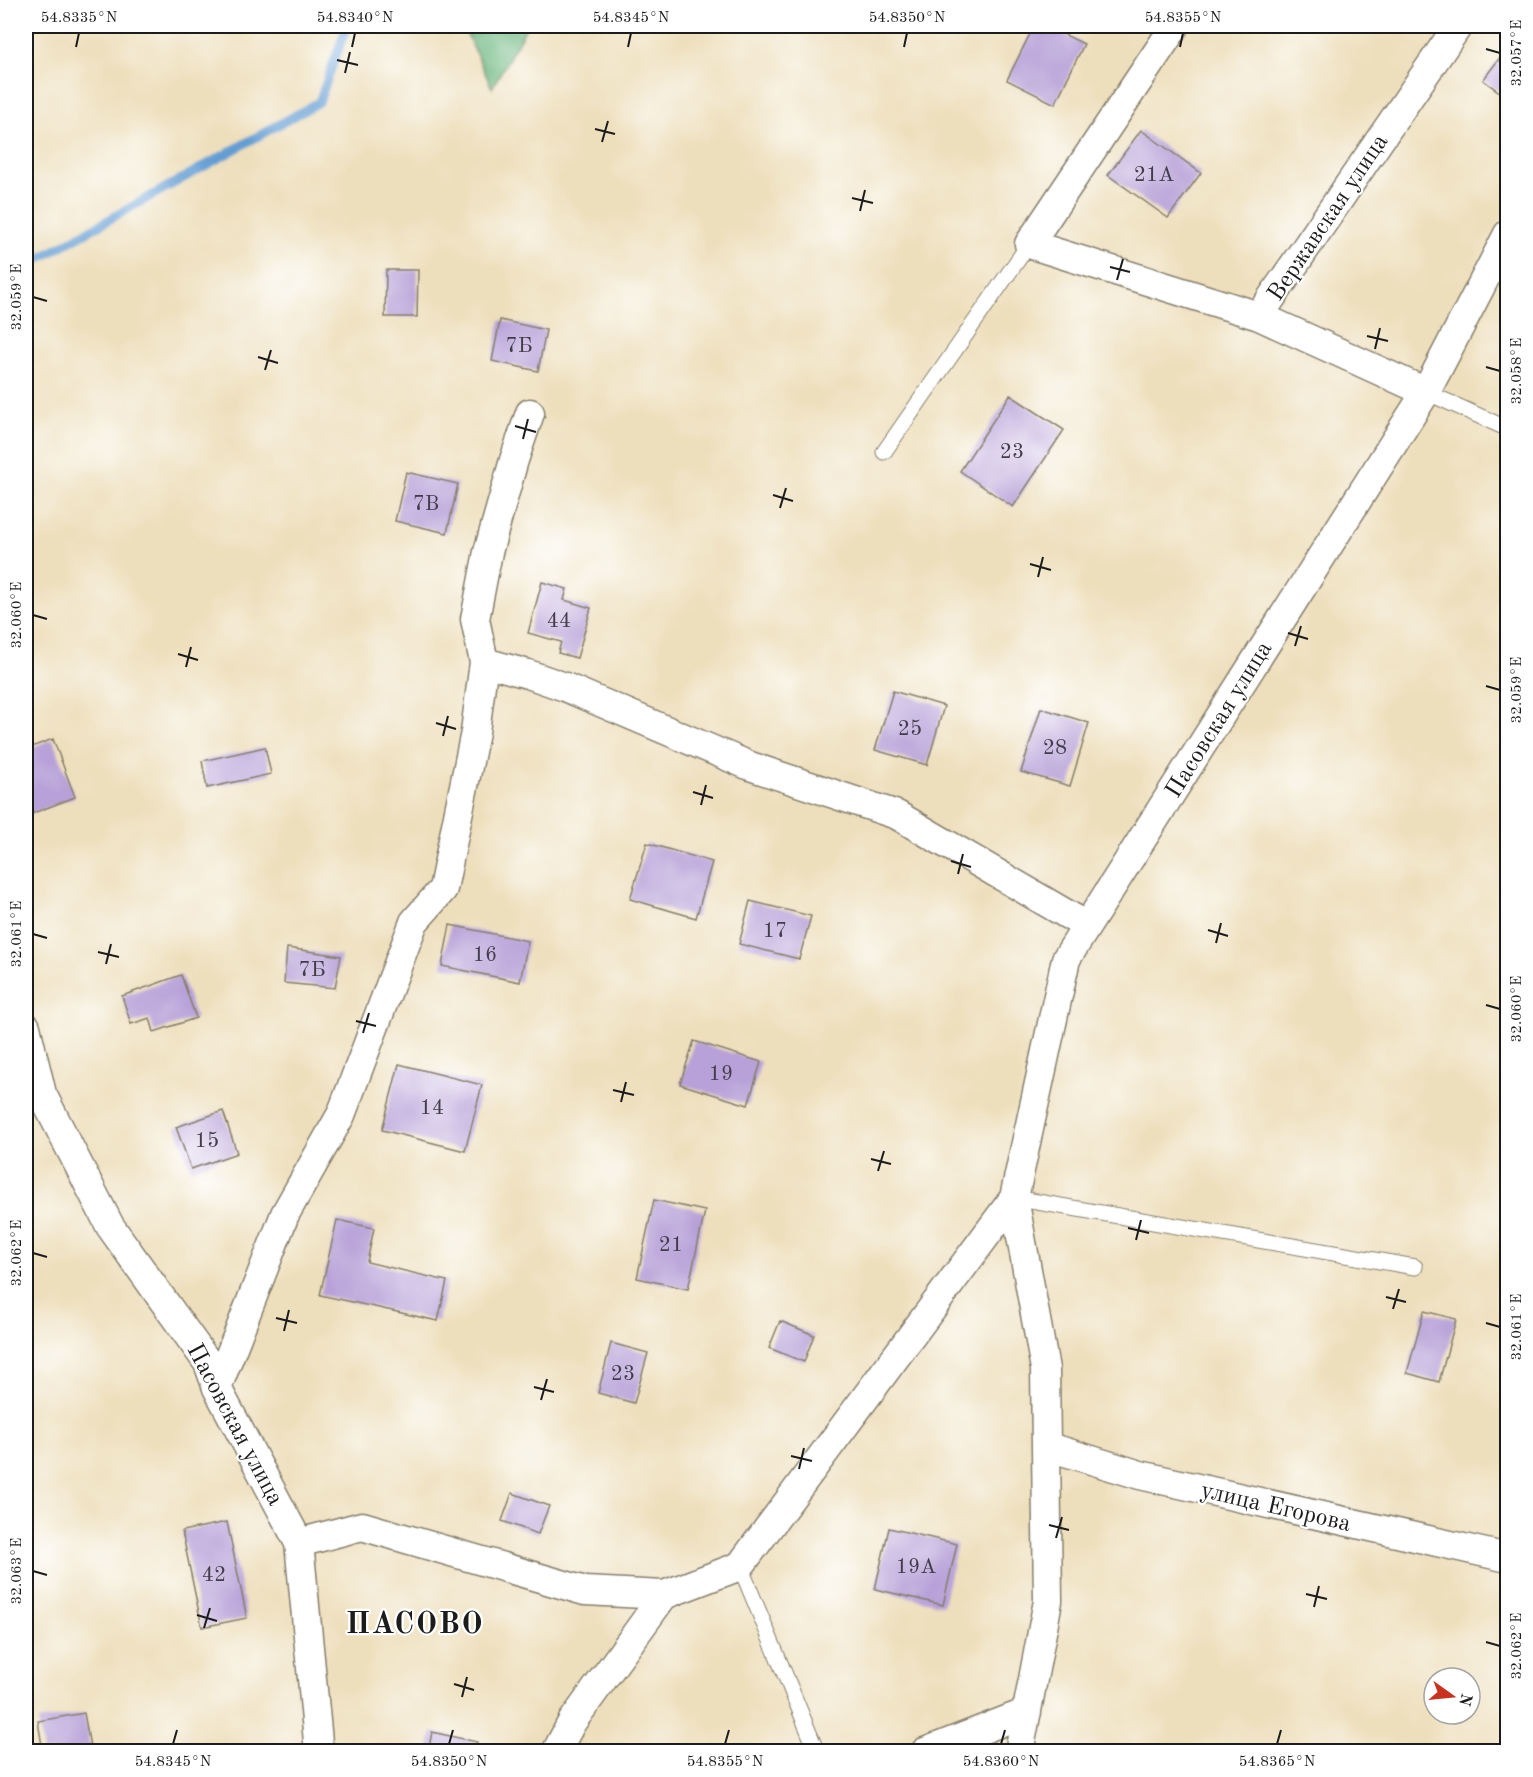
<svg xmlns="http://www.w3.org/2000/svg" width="1533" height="1777" viewBox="0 0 1533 1777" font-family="'Old Standard TT',serif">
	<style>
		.forest { fill: #6bb67e; stroke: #44694d; stroke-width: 1.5 }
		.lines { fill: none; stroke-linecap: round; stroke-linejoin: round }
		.stream { stroke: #649ed3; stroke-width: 9 }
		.building { fill: #b8a1d8 }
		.service-casing { stroke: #857e6c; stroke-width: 17 }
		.minor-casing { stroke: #857e6c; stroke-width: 31 }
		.service { stroke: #fff; stroke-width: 15 }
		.minor { stroke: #fff; stroke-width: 28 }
		.ticks { fill: none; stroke: #1c1c1c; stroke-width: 2 }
		.labels { text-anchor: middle; stroke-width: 4.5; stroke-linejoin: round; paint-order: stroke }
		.number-label { font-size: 21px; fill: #433d4b }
		.street-label { font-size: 24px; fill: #1c1c1c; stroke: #fff }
		.district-label { font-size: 30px; font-weight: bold; letter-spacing: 1.5px; fill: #1c1c1c; stroke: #fff }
		.neatline { fill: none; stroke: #1c1c1c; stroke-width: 2 }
		.ticks-label { font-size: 15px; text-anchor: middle; fill: #1c1c1c }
	</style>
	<rect width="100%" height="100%" fill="#fff"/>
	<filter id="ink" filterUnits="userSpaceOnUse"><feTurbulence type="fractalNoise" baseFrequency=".0167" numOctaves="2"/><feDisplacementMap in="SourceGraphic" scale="12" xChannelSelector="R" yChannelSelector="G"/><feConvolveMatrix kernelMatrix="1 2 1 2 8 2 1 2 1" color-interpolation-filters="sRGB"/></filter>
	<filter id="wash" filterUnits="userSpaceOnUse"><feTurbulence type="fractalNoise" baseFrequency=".008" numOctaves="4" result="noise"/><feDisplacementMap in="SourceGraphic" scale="24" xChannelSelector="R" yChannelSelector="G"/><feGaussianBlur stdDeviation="1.35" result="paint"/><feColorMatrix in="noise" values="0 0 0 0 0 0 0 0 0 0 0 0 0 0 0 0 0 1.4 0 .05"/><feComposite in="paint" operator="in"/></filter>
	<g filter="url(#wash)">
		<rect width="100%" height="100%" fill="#eedfbc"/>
		<path class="forest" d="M463,26H527L492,88Z"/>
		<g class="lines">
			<path class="stream" d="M26,266L319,102L347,26"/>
		</g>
		<g id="blocks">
			<path class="building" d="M1034,26H1047L1084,44L1055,104L1007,80Z
				M1508,47V98L1483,80Z
				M1141,130L1201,173L1168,218L1108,175Z
				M386,270H418L417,317H385Z
				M500,320L546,330L538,371L492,361Z
				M1010,395L1064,430L1013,507L960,471Z
				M406,472L458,484L447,533L395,521Z
				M542,582L567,589L564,600L591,608L577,658L558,653L561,642L528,633Z
				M893,691L944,706L927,765L875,750Z
				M1041,708L1089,723L1070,786L1021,772Z
				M53,739L75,797L28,815L26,808V749Z
				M265,747L271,774L207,788L202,761Z
				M647,843L712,862L696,918L630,899Z
				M750,901L811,916L799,959L739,944Z
				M450,925L528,941L520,982L442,966Z
				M287,948L341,956L335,988L284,983Z
				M181,975L196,1018L154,1032L150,1018L131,1024L122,996Z
				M694,1041L761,1062L748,1105L680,1084Z
				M399,1064L482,1085L465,1151L382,1130Z
				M223,1111L237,1153L191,1169L176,1127Z
				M654,1200L705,1211L688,1289L637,1278Z
				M337,1220L374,1228L367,1262L447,1281L438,1321L320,1295Z
				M1424,1311L1456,1319L1439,1382L1407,1373Z
				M780,1321L814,1335L804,1362L769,1348Z
				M611,1343L648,1353L634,1403L598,1393Z
				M512,1493L549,1506L538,1534L502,1521Z
				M227,1522L247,1618L202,1627L182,1531Z
				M889,1528L957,1544L943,1605L875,1589Z
				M84,1713L91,1752H43L38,1721Z
				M432,1732L477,1742L475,1752H428Z"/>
		</g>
	</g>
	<g filter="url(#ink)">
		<use href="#blocks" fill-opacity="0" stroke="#857e6c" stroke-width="1.5"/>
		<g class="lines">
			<g class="service-casing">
				<path id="service" d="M1426,392L1508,429
					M884,452L1029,244
					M1014,1198L1415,1267
					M740,1566L817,1752"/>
			</g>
			<g class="minor-casing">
				<path id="minor" d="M1175,26L1029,244L1259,316
					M1426,392L1259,316L1458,26
					M530,413L514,460L488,552L475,619L484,662L528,674L565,687L750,766L897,815L1087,926
					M26,1027L42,1094L110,1226L208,1363L217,1388L299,1543L319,1752
					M217,1388L285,1214L341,1115L414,922L443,889L475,732L484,662
					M1046,1446L1140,1475L1508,1558
					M299,1543L362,1526L585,1591L664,1595L740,1566L1014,1198
					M556,1752L572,1722L664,1595
					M925,1752L1027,1712
					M1019,1752L1048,1601L1045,1369L1014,1198L1066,959L1426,392L1508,234"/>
			</g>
			<use href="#service" class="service"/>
			<use href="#minor" class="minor"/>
		</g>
	</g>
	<path class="ticks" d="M76,47L79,33M352,47L355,33M628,47L631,33M904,47L907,33M1180,47L1183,33M1486,49L1500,53M337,60L358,65M345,73L350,52M595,129L615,134M602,142L608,121M852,198L873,203M860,211L865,190M1110,267L1130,272M1117,280L1123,259M33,297L47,301M1367,336L1388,341M1375,349L1380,328M258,357L278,363M1486,367L1500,371M265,370L271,350M515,426L536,432M523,439L528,419M773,495L793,501M780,508L786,488M1030,564L1051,570M1038,577L1043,557M33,615L47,619M1288,633L1308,639M1295,646L1301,626M178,654L198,660M186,667L191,647M1486,686L1500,690M436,723L456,729M443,736L448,716M693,792L713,798M701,805L706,785M951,861L971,867M958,874L963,854M1208,930L1228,936M33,934L47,938M1216,943L1221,923M98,952L119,957M106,964L111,944M1486,1005L1500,1009M356,1021L376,1026M363,1033L369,1013M613,1090L634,1095M621,1102L626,1082M871,1159L891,1164M878,1171L884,1151M1128,1228L1149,1233M1136,1240L1141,1220M33,1253L47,1257M1386,1297L1406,1302M1393,1309L1399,1289M276,1318L297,1323M1486,1323L1500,1327M284,1331L289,1310M534,1387L554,1392M541,1400L547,1379M791,1456L812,1461M799,1469L804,1448M1049,1525L1069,1530M1056,1538L1062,1517M33,1571L47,1575M1306,1594L1327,1599M1314,1607L1319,1586M197,1615L217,1621M204,1628L210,1608M1486,1642L1500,1646M454,1684L474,1690M462,1697L467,1677M173,1744L177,1730M449,1744L453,1730M725,1744L729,1730M1001,1744L1005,1730M1277,1744L1281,1730"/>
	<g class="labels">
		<g class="number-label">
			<text x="1154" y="181">21А</text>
			<text x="519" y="352">7Б</text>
			<text x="1012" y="458">23</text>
			<text x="426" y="510">7В</text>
			<text x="559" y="627">44</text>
			<text x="910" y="735">25</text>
			<text x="1055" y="754">28</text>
			<text x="775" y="937">17</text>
			<text x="485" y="961">16</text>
			<text x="312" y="976">7Б</text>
			<text x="721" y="1080">19</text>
			<text x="432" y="1114">14</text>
			<text x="207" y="1147">15</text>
			<text x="671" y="1251">21</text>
			<text x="623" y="1380">23</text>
			<text x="916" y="1573">19А</text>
			<text x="214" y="1581">42</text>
		</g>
		<g class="street-label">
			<text transform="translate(1327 217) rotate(-56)" y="8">Вержавская улица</text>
			<text transform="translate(1218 719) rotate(-58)" y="8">Пасовская улица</text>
			<text transform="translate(236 1424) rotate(62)" y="8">Пасовская улица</text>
			<text transform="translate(1276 1506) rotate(13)" y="8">улица Егорова</text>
		</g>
		<g class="district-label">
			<text x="415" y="1633">ПАСОВО</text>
		</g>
	</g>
	<rect width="1533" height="1777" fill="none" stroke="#fff" stroke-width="66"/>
	<g transform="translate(1452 1696) rotate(105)"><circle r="28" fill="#ffffff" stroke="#a4a4a4" stroke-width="1.5"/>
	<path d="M0-4.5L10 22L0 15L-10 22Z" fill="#c8321e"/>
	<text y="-9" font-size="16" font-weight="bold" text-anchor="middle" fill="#1c1c1c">N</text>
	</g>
	<rect x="33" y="33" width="1467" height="1711" class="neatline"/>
	<g class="ticks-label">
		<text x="79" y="22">54.8335°N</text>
		<text x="355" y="22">54.8340°N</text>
		<text x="631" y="22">54.8345°N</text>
		<text x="907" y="22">54.8350°N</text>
		<text x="1183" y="22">54.8355°N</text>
		<text transform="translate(1516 53) rotate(-90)" y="5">32.057°E</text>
		<text transform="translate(16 297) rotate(-90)" y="5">32.059°E</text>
		<text transform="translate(1516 371) rotate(-90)" y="5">32.058°E</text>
		<text transform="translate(16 615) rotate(-90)" y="5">32.060°E</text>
		<text transform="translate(1516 690) rotate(-90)" y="5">32.059°E</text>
		<text transform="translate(16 934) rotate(-90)" y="5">32.061°E</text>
		<text transform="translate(1516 1009) rotate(-90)" y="5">32.060°E</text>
		<text transform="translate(16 1253) rotate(-90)" y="5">32.062°E</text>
		<text transform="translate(1516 1327) rotate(-90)" y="5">32.061°E</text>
		<text transform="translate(16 1571) rotate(-90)" y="5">32.063°E</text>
		<text transform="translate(1516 1646) rotate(-90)" y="5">32.062°E</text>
		<text x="173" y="1766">54.8345°N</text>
		<text x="449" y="1766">54.8350°N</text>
		<text x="725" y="1766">54.8355°N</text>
		<text x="1001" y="1766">54.8360°N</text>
		<text x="1277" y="1766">54.8365°N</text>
	</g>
</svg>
